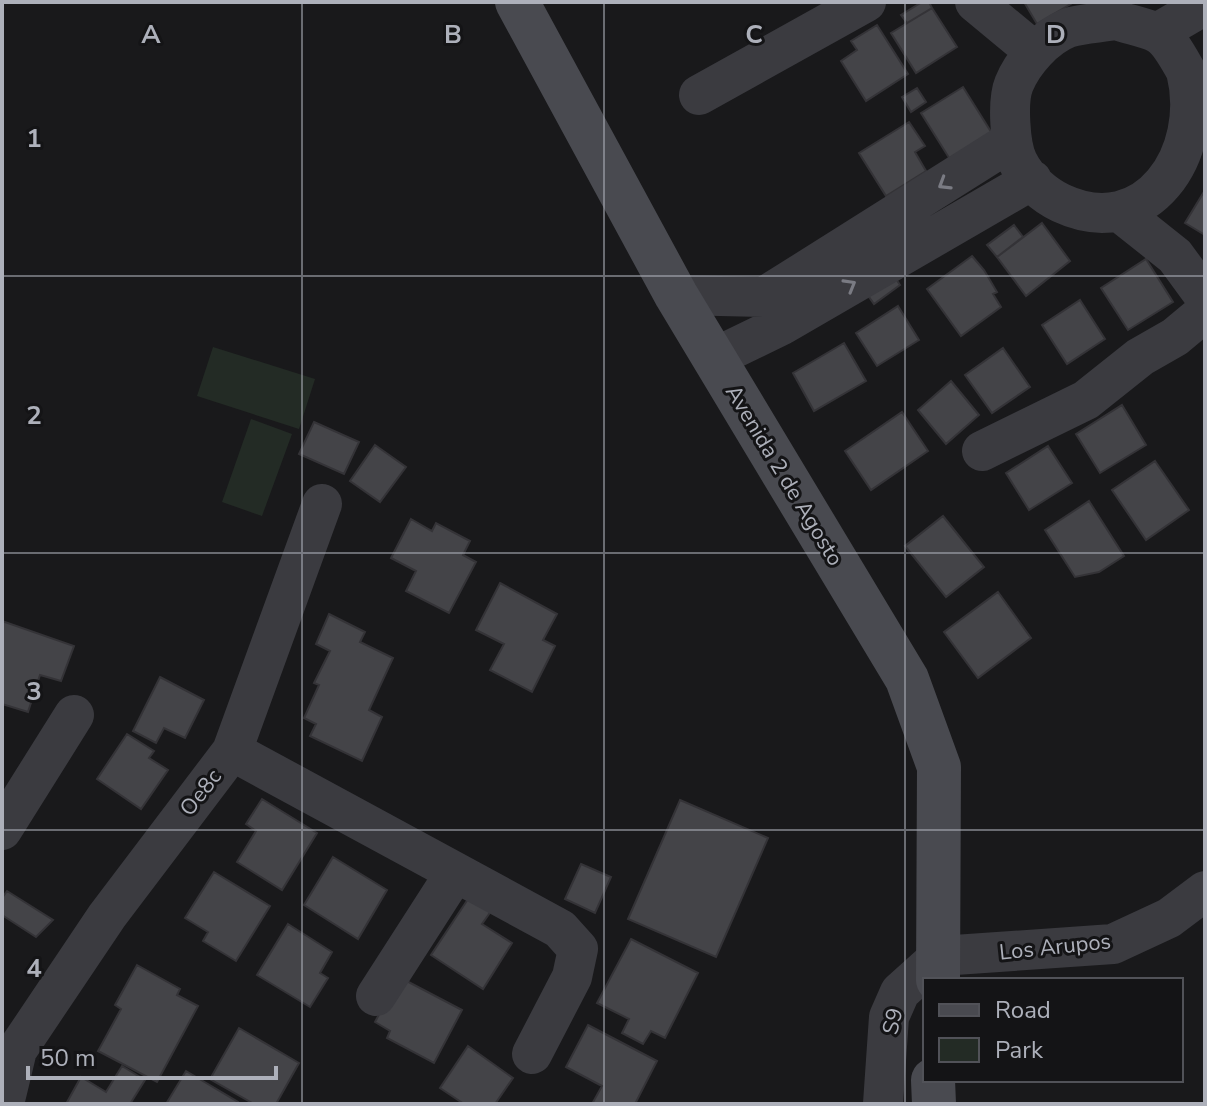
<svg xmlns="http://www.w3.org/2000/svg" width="1207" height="1106" viewBox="0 0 1207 1106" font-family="'Nunito Sans',sans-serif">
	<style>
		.green { fill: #232b25 }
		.building { fill: #444448; stroke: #343337; stroke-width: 2 }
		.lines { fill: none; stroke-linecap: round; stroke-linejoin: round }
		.minor { stroke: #3b3b40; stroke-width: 40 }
		.secondary { stroke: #494a50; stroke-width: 44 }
		.oneway { stroke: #7a7b83 }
		.grid { fill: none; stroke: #adb0ba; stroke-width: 2; stroke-opacity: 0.55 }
		.labels { text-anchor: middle; stroke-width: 6; stroke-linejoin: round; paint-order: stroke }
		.street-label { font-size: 22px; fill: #adb0ba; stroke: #141416 }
		.grid-label { font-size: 26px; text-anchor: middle; font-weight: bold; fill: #adb0ba; stroke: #141416; stroke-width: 6; stroke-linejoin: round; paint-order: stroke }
	</style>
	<rect width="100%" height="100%" fill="#19191b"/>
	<path class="green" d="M213,347L315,379L299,429L197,396Z
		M251,419L292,434L262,516L222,502Z"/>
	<path class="building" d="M922,2H929L932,8L907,23L901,15Z
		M1024,2H1074L1037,24Z
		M932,8L957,47L916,73L891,33Z
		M877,25L908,74L866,101L841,61L857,50L851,41Z
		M963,87L993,135L951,161L921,113Z
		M917,88L926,102L911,112L902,97Z
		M909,122L925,146L915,152L926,171L886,196L859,153Z
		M1205,190V235L1185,223Z
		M1042,223L1070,261L1026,296L997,257Z
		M1014,225L1023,237L997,257L987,245Z
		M972,256L984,270L997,292L993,294L1001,307L961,336L927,289Z
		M1146,259L1173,302L1128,330L1101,288Z
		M889,268L900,285L874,304L862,287Z
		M1080,300L1105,339L1067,364L1042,325Z
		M898,306L919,340L877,366L856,333Z
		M844,343L866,381L814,411L793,373Z
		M1003,348L1030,387L992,413L965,375Z
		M951,381L979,415L946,444L918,410Z
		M1122,405L1146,445L1100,473L1076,434Z
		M902,412L928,451L871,490L845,451Z
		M314,422L359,442L344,474L299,454Z
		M375,445L406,467L380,502L350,481Z
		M1048,446L1072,483L1029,510L1006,473Z
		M1155,461L1189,510L1146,540L1112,490Z
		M1089,501L1124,556L1099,572L1075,577L1045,530Z
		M943,516L984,567L946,597L905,546Z
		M411,519L432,531L436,523L470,541L463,555L476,562L449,613L406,591L416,571L391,558Z
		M500,583L557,614L543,640L555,646L532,692L490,670L504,644L476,630Z
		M998,592L1031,638L978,678L944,632Z
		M329,614L365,632L360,642L393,658L369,710L382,717L362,761L310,736L316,724L304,718L319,685L314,683L330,651L316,644Z
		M2,621L74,646L61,681L40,675L28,712L2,704Z
		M160,677L204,700L185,738L164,728L156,743L133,731Z
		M127,734L154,751L149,758L168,770L141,809L97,779Z
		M262,799L317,833L282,890L237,862L256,831L246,824Z
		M680,800L768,838L716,957L628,919Z
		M333,857L387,890L358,939L304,905Z
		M581,864L611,877L595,913L565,899Z
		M214,872L270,906L236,961L203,941L208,932L185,918Z
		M7,891L53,920L36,937L2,915V898Z
		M472,893L494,907L482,924L512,943L483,989L431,955Z
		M288,924L332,952L320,973L328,978L310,1007L257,975Z
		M631,939L698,973L665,1038L651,1031L643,1044L622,1033L629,1019L597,1003Z
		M137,965L180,989L177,995L198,1006L157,1082L98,1051L121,1009L115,1005Z
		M399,977L462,1010L434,1063L387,1038L390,1031L375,1022Z
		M588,1025L657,1061L635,1104H592L602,1086L566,1067Z
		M239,1028L299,1063L276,1104H254L210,1079Z
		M468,1046L513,1078L495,1104H464L440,1088Z
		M122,1066L145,1080L130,1104H66L81,1077L106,1092Z
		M186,1071L238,1102L237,1104H166Z"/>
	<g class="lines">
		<path class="minor" d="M975,2L1034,51
			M1116,20C1127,24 1147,28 1157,33C1169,39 1179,59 1186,71C1207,154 1146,243 1061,203C1044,195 1027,180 1018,162C1010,146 1007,101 1014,84C1023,62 1045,37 1068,28C1082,23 1101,23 1116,20Z
			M1157,33L1205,5
			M699,95L866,2
			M1121,213L1175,256L1205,297
			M676,295L764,297L1010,142
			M714,358L782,325L1032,180
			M982,451L1086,400L1140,357L1175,337L1205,312
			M232,751L560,929L578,949L572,977L532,1054
			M2,830L74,715
			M376,996L455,873
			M4,1104L17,1050L107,916L232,751L322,504
			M883,1104L889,1017L900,992L940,956L1113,944L1169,918L1205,891"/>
		<path class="secondary" d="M517,2L676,295L907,679L939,767L938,980
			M933,1080L934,1104"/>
	</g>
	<defs><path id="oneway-chevron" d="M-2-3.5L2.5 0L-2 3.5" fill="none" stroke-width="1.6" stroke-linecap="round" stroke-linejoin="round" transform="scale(2)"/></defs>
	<g class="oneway">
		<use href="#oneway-chevron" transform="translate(944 184) rotate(148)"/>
		<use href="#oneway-chevron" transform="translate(850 285) rotate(-30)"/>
	</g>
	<path class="grid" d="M302,2V1104M604,2V1104M905,2V1104M2,276H1205M2,553H1205M2,830H1205"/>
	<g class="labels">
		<g class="street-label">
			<text transform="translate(785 475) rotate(59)" y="8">Avenida 2 de Agosto</text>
			<text transform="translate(200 792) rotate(-52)" y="8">Oe8c</text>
			<text transform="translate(1055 946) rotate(-6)" y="8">Los Arupos</text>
			<text transform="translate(892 1021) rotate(-77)" y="8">S9</text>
		</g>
	</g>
	<g class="grid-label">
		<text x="151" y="43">A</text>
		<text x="453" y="43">B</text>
		<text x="754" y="43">C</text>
		<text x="1056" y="43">D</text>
		<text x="34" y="147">1</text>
		<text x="34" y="424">2</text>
		<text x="34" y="700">3</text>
		<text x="34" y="977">4</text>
	</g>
	<rect width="1207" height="1106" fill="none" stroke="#adb0ba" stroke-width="8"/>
	<rect x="923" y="978" width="260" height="104" fill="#141416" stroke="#515258" stroke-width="2"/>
	<rect x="939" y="1004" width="40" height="12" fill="#494a50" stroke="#515258" stroke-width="2"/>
	<text x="995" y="1018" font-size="24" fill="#adb0ba">Road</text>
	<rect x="939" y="1038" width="40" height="24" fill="#232b25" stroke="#515258" stroke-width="2"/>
	<text x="995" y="1058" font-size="24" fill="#adb0ba">Park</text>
	<path d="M28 1066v12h248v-12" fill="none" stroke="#adb0ba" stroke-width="4"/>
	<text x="40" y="1066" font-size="24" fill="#adb0ba" stroke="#141416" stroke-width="6" paint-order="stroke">50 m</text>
</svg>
